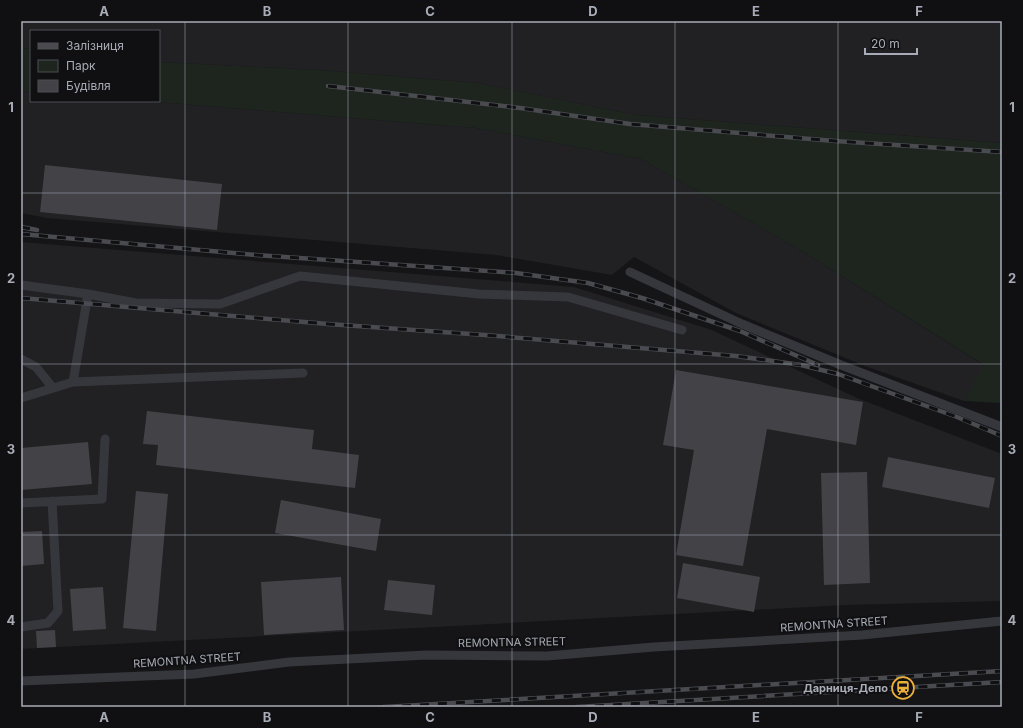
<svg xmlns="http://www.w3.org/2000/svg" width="1023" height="728" viewBox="0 0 1023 728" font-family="Inter,sans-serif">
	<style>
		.built { fill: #212124 }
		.green { fill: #1d251e }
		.building { fill: #424247 }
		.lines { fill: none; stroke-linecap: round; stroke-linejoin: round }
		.service { stroke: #36373c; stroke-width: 9 }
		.rail-casing { stroke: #494b51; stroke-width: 4.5 }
		.rail { stroke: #101012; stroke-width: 3; stroke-dasharray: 9; stroke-linecap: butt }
		.grid { fill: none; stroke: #a8acb6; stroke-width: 1; stroke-opacity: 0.55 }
		.labels { text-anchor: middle; stroke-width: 4; stroke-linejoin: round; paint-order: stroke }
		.street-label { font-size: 11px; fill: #a8acb6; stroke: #101012 }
		.poi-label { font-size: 11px; font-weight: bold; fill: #a8acb6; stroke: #101012; text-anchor: end }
		.neatline { fill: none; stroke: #a8acb6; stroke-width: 1.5 }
		.grid-label { font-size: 13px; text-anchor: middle; font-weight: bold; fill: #a8acb6 }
	</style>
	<rect width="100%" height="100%" fill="#151517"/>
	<path class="built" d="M21,21H1002V143L635,115L478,83L318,70L159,62V31H31V49L21,48Z
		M21,91L31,92V101H145L476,128L641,159L802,251L985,366L964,401L865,366L736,313L634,257L612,275L496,255L47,218L21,213Z
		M21,242L574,287L712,330L857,398L1002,454V601L846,605L21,649Z"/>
	<path class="green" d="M21,48L31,49V92L21,91Z
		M159,62L318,70L478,83L635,115L1002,143V403L964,401L984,365L802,251L641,159L476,128L145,101H159Z"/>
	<path class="building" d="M45,165L222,184L217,230L40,212Z
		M676,370L863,402L856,445L767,429L743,566L676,555L694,450L663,445Z
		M147,411L314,430L312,449L359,455L355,488L156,465L158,445L143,444Z
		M88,442L92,484L21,490V448Z
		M888,457L995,478L989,508L882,487Z
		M867,472L870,583L824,585L821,473Z
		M136,491L168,494L156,631L123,628Z
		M281,500L381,519L376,551L275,533Z
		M42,531L44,564L21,566V532Z
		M683,563L760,577L754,612L677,598Z
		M341,577L344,630L264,635L261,582Z
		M388,580L435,585L432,615L384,610Z
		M103,587L106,629L73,631L70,589Z
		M55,630L56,647L37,648L36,631Z"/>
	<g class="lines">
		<path class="service" d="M630,272L742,324L841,365L1002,427
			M21,285L88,294L136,303L220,304L300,276L479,294L568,297L682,330
			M21,359L36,367L53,388
			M73,382L88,294
			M21,398L73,382L303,373
			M21,503L102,499L105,439
			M21,627L48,623L58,611L52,501
			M21,681L194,674L289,662L427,655L547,656L654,647L862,635L1002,621"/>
		<g class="rail-casing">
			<path id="rail" d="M328,86L520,108L630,124L835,141L1002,152
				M21,227L37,230
				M21,234L256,255L516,273L588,283L642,298L740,331L818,365
				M21,298L328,324L485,335L736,356L801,365L838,374L957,417L1002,436
				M384,707L1002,671
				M577,707L1002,682"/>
		</g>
		<use href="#rail" class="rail"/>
	</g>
	<path class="grid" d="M185,21V707M348,21V707M512,21V707M675,21V707M838,21V707M21,193H1002M21,364H1002M21,535H1002"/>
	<defs>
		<g id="station-ring" transform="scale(1.15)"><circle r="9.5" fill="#101012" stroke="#eab03a" stroke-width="1.5"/><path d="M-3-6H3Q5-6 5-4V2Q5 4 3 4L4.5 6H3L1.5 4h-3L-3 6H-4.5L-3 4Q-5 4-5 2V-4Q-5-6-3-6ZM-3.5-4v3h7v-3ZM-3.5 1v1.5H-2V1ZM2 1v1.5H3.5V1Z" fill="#eab03a"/></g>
	</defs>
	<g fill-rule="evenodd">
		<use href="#station-ring" x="903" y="688"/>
	</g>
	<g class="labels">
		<g class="street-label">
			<text transform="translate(834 624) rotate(-4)" y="4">REMONTNA STREET</text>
			<text transform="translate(512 642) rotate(-1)" y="4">REMONTNA STREET</text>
			<text transform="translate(187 660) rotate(-4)" y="4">REMONTNA STREET</text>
		</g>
		<g class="poi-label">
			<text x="888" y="692">Дарниця-Депо</text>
		</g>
	</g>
	<rect width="1023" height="728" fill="none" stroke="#101012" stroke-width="44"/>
	<rect x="30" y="30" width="130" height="72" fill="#101012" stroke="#4d4e54"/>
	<rect x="38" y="43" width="20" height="6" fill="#494b51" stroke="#4d4e54"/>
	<text x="66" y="50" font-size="12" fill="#a8acb6">Залізниця</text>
	<rect x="38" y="60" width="20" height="12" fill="#1d251e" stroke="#4d4e54"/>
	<text x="66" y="70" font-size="12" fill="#a8acb6">Парк</text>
	<rect x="38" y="80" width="20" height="12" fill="#424247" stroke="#4d4e54"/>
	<text x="66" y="90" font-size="12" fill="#a8acb6">Будівля</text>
	<path d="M865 48v6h52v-6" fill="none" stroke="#a8acb6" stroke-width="2"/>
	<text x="871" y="48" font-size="12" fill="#a8acb6" stroke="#101012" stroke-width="3" paint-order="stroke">20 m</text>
	<rect x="22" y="22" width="979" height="684" class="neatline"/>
	<g class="grid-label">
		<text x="104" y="16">A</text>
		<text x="267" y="16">B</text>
		<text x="430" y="16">C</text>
		<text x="593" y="16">D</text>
		<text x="756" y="16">E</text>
		<text x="919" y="16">F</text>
		<text x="11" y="112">1</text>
		<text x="1012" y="112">1</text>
		<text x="11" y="283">2</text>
		<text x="1012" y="283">2</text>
		<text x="11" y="454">3</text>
		<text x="1012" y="454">3</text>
		<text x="11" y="625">4</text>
		<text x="1012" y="625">4</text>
		<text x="104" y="722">A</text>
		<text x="267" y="722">B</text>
		<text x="430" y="722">C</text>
		<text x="593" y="722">D</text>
		<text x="756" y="722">E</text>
		<text x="919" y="722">F</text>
	</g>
</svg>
